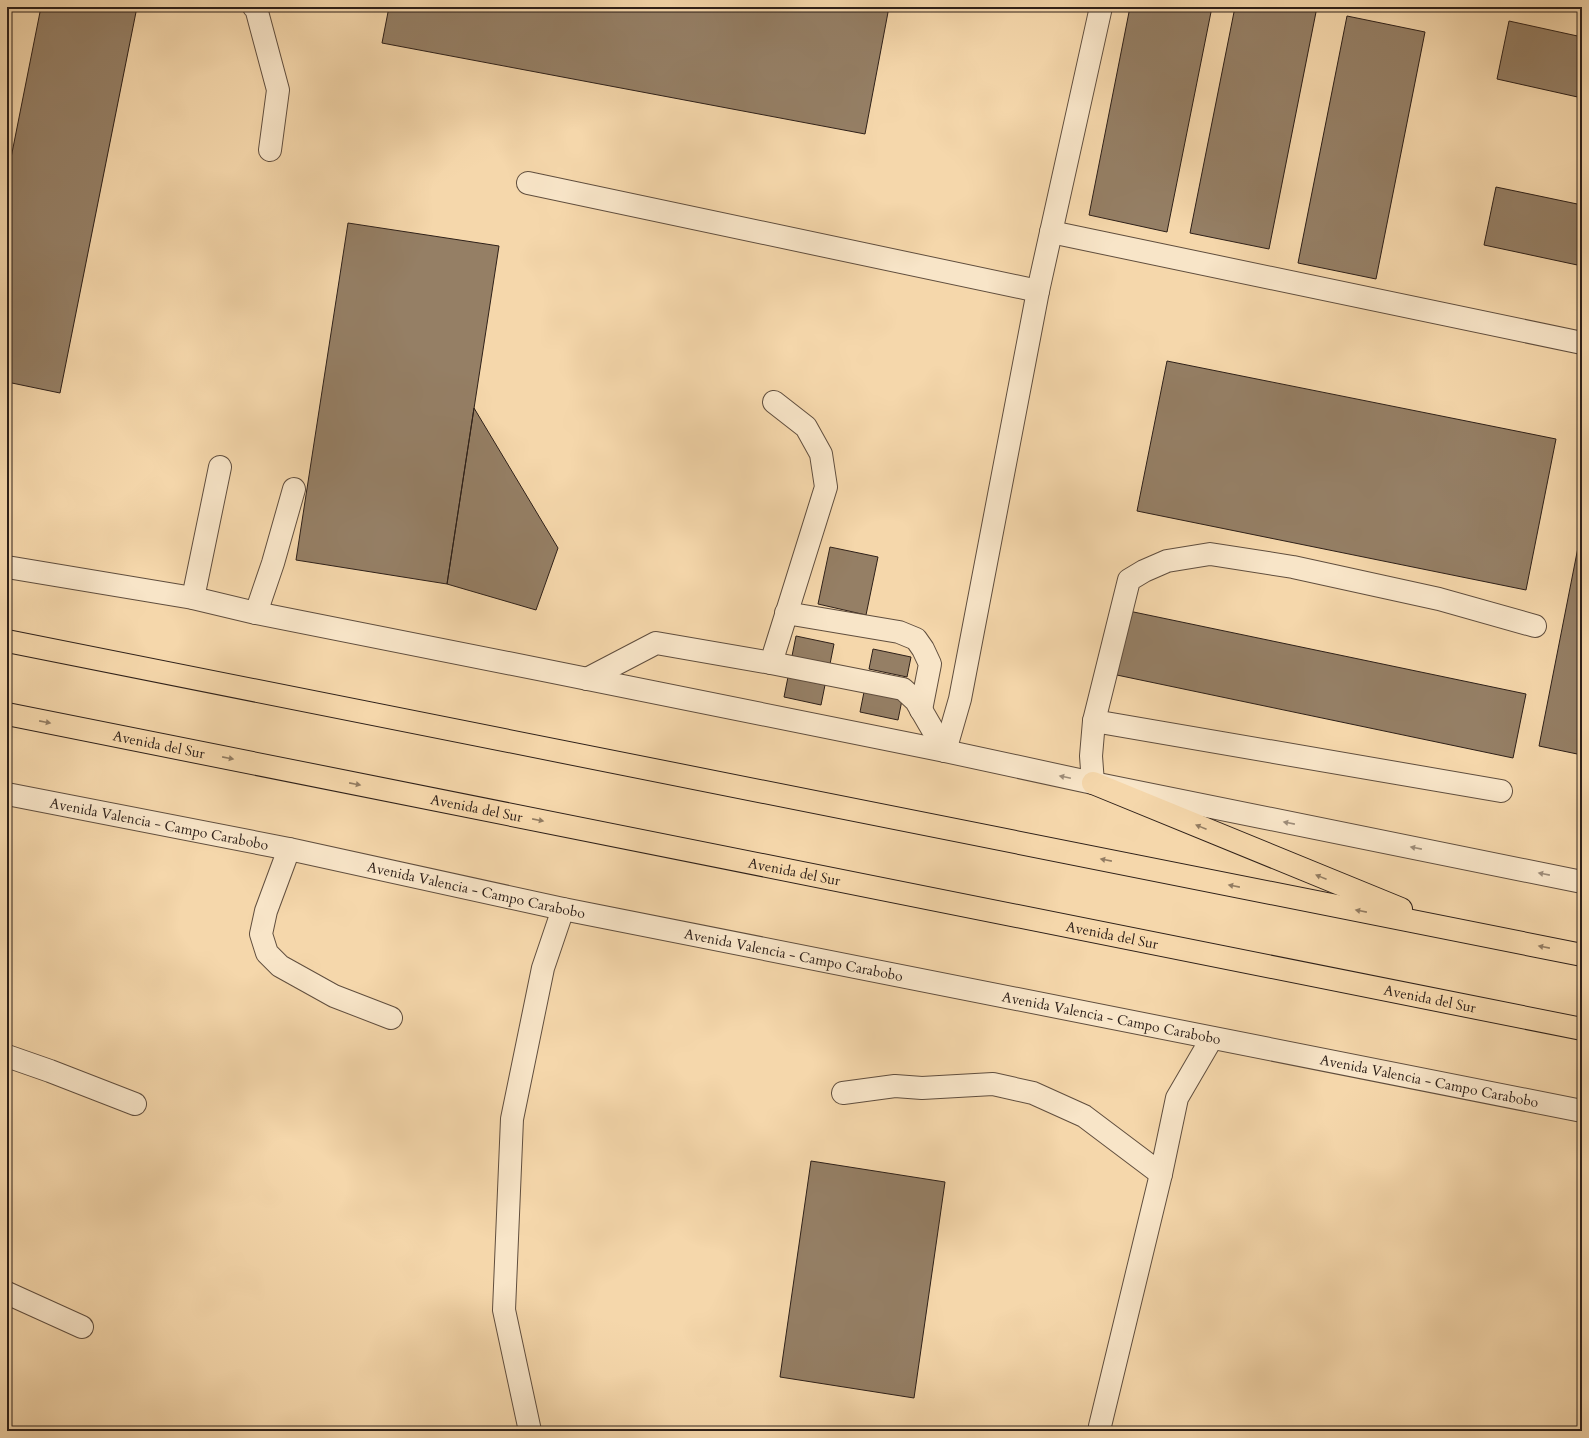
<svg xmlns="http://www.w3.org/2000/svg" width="1589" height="1438" viewBox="0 0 1589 1438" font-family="Cardo,serif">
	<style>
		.building { fill: #957f65; stroke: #2e2019 }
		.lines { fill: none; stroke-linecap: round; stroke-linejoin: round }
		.minor-casing { stroke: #604e3e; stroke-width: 24 }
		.highway-casing { stroke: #2e2019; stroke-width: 24 }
		.minor { stroke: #f8e5c8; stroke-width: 22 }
		.highway { stroke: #f5d7ab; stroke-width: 22 }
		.oneway { fill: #927c62 }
		.oneway2 { fill: #9d8c79 }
		.labels { text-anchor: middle; stroke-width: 4; stroke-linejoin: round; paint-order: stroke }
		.street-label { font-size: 14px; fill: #2e2019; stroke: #f8e5c8 }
	</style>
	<rect width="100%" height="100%" fill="#f5d7ab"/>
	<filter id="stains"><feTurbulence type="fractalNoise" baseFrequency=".005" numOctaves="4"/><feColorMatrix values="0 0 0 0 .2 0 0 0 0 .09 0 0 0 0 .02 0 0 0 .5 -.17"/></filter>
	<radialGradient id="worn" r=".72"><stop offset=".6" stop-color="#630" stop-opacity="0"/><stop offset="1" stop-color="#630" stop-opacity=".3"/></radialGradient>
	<path class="building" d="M41,7H137L60,393L7,382V178Z
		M389,7H889L865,134L382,43Z
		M1130,7H1212L1167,232L1089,215Z
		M1235,7H1317L1269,249L1190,233Z
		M1347,16L1425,32L1376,279L1298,263Z
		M1509,21L1582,37V98L1497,79Z
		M1496,187L1582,205V266L1484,245Z
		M348,223L499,246L447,584L296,560Z
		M1167,361L1556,439L1526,590L1137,511Z
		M474,408L558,548L536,610L447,584Z
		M1582,527V755L1539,746Z
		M830,547L878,557L866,615L818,604Z
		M1124,610L1526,694L1513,758L1112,674Z
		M796,636L834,644L830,664L792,656Z
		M873,649L911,657L907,677L869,669Z
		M788,677L825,685L821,705L784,697Z
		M864,692L902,700L898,720L860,712Z
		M811,1161L945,1182L914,1398L780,1377Z"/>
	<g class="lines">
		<g class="minor-casing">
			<g id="minor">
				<path d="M254,7L256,8L278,90L270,150"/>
				<path d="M528,183L1038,291"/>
				<path d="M1051,232L1582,343"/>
				<path d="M7,567L193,598L256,613L543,670L945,751L1093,783L1582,882"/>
				<path d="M193,598L220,467"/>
				<path d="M256,613L273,563L294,489"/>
				<path d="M786,613L899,632L916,639L923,649L930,664L921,710"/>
				<path d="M771,663L826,487L821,454L806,427L774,402"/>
				<path d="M587,679L656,643L771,663L903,689L916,701L945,751"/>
				<path d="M1094,721L1501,791"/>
				<path d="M945,751L960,699L1038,291L1101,7"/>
				<path d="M1093,783L1091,756L1094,721L1129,580L1144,571L1167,561L1210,554L1293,567L1439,599L1535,626"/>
				<path id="s1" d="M7,794L289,849L563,909L1582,1111"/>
				<path d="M289,849L266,911L261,934L267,953L280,966L334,996L391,1018"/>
				<path d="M7,1056L50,1071L135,1104"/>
				<path d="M843,1093L895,1086L922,1088L993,1084L1033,1093L1084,1116L1161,1174"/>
				<path d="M7,1293L82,1327"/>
				<path d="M1100,1426L1161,1174L1177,1098L1212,1038"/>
				<path d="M530,1431L504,1310L512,1119L543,968L563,909"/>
			</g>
		</g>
		<g class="highway-casing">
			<g id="highway">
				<path d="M7,641L1582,955"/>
				<path id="s2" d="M7,714L1582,1029"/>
				<path d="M1093,783L1401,909"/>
			</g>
		</g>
		<use href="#minor" class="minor"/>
		<use href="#highway" class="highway"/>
	</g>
	<defs><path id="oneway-solid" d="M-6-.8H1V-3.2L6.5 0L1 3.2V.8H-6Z"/></defs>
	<g class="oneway">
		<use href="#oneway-solid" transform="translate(45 722) rotate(11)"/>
		<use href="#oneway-solid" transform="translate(228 758) rotate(11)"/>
		<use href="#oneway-solid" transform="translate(355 784) rotate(11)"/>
		<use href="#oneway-solid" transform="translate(538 820) rotate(11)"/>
		<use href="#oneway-solid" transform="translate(1201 827) rotate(-158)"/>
		<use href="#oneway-solid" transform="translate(1106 860) rotate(-169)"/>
		<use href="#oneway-solid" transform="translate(1321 877) rotate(-158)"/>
		<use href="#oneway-solid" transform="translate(1234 886) rotate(-169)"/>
		<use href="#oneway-solid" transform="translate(1361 911) rotate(-169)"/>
		<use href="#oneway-solid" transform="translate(1544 947) rotate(-169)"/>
	</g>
	<g class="oneway2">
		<use href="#oneway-solid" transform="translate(1065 777) rotate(-168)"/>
		<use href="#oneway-solid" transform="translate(1289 823) rotate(-169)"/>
		<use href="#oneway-solid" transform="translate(1416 848) rotate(-169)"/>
		<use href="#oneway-solid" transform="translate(1544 874) rotate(-169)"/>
	</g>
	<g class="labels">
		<g class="street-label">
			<text dy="5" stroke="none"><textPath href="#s2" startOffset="155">Avenida del Sur</textPath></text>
			<text dy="5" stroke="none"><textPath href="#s2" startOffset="479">Avenida del Sur</textPath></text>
			<text dy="5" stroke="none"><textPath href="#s1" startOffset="155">Avenida Valencia - Campo Carabobo</textPath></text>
			<text dy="5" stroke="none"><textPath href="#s2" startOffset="803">Avenida del Sur</textPath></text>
			<text dy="5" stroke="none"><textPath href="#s1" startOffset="479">Avenida Valencia - Campo Carabobo</textPath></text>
			<text dy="5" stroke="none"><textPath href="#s2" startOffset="1127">Avenida del Sur</textPath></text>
			<text dy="5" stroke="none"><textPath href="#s1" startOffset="803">Avenida Valencia - Campo Carabobo</textPath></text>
			<text dy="5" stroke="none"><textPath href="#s2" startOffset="1451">Avenida del Sur</textPath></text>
			<text dy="5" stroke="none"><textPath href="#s1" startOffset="1127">Avenida Valencia - Campo Carabobo</textPath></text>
			<text dy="5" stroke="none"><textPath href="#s1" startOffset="1451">Avenida Valencia - Campo Carabobo</textPath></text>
		</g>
	</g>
	<rect width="1589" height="1438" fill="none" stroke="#f5d7ab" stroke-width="24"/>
	<rect x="8" y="8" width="1573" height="1422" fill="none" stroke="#2e2019" stroke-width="2"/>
	<rect x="12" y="12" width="1565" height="1414" fill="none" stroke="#2e2019"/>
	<rect width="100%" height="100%" filter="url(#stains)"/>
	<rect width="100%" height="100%" fill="url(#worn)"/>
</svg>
